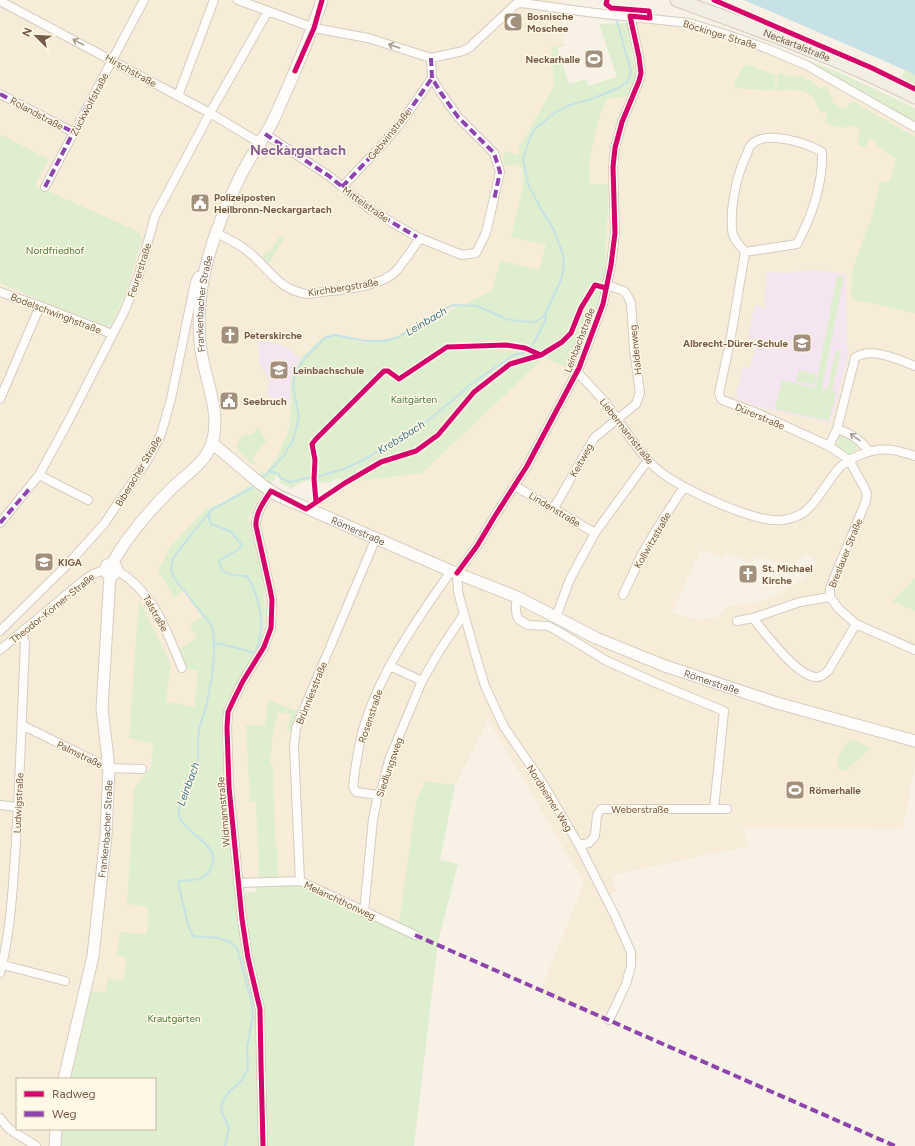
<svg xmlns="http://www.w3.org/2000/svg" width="915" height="1146" viewBox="0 0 915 1146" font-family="Figtree,sans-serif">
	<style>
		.residential { fill: #f6ecd8; fill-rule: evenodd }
		.education { fill: #f4e5f0 }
		.green { fill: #dfeecf; fill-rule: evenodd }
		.water { fill: #c7e2e7 }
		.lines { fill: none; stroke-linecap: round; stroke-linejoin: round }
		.stream { stroke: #c7e2e7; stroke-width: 2 }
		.minor-casing { stroke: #d6ccc1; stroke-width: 10 }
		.secondary-casing { stroke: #d7cdc2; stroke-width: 13 }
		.primary-casing { stroke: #d5cdc3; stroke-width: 15 }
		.minor { stroke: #fefdfb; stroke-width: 8 }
		.secondary { stroke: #fefdfb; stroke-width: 11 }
		.primary { stroke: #f2eee3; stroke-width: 13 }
		.quiet { stroke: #8e44ad; stroke-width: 4; stroke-dasharray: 8 4; stroke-linecap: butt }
		.cycleway-casing { stroke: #fff8e6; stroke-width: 8 }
		.cycleway { stroke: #d6006c; stroke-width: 5 }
		.oneway { stroke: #ac9c8e }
		.labels { text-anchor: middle; stroke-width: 3; stroke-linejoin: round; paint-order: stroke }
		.poi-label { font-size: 10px; font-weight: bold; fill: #755b45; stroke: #fff8e6; text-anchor: start }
		.street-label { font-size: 10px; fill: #755b45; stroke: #fff8e6 }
		.park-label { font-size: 10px; fill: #4a7b3d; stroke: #fff8e6 }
		.water-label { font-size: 11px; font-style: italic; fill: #3e768a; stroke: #fff8e6 }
		.district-label { font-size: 14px; font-weight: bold; fill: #8b6099; stroke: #fff8e6 }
	</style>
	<rect width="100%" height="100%" fill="#f7f1e6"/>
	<path class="residential" d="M0,0H562L563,44L551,49L554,86L519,148L523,187L511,237L546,245L539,270L500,261L492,291L394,337L365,343L335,334L290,392L291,401L289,429L278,455L265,474L262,471L247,487L220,504L207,508L171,546L174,598L184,591L202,617L197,638L198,671L194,707L166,702L171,664L139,601L153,744L151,767L134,789L127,904L148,907L147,934L127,958L123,981L105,992L91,991L71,1079H17V1129H62L60,1146H0Z
		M645,22L681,24L781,57L915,130V764L903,829L742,828L749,846L612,875L616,891L608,895L639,957L610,1026L540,992L584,883L488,720L455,785L425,781L416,800L398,930L300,883L235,884L221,729L226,706L237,685L248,518L266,483L315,507L351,482L422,473L545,358L575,370L609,185L590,184L589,162L599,118L607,99L636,76L627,23ZM813,270L849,352L766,409L738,394L742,367L750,369L758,337H756V339L763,309L765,310L766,303L764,302L767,272L786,273ZM701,550L723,558L727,552L752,563L755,556L776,563H795L806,553L816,561L808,576L778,594L757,603L739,604L725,608L718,617L701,620L672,612Z"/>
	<path class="education" d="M813,270L846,274L847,347L849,352L831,423L766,409L737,399L738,394L736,393L743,367L750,368L758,338L756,337V339L748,337L755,305L763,307V309H765L766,303L764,302L767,272L786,273Z
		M258,341L282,345L301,358L291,379L290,392L291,401L266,396L269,380L259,362Z"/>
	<path class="green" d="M627,23L636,76L628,96L607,99L599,118L589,162L590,184H609L604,282L575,370L544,358L422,473L351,482L315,507L266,484L248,518L263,577L265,628L258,652L226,706L221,729L235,884L241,893L256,892V884L300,883L398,930L416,801L425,781L455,785L440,860L458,864L438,942L414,1146H60L62,1129H155V1079H71L91,991L105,992L108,978L123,981L127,958L117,955L120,932L147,934L148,907L127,904L134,789L151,767L153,744L129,738L139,600L171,664L166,702L194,707L198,671L183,668L177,650L197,638L190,625L202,617L184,591L174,598L158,570L171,546L207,508L220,504L247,487L262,471L265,474L278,455L289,429L291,401L290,392L291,379L301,358L320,339L329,334H335L365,343L394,337L492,291L500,261L539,270L546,245L511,237L523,187L522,169L517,164L507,166L503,162V156L507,151L518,156L519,148L554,86L551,48L564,44L565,45L557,48L569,84L586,79L588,86L617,77L599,24ZM276,476L281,479L279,482L292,489C308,473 315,486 329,482C332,482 335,479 338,478L346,485L316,505L271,485Z
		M786,53L836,71L915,108V123L833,75Z
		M745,64L776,75L774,91L734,88V84Z
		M905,70L915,75V92L899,83Z
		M778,73L797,78L799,75L814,83L821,90L824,85L827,87L834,104L846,109L852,101L915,137V313L851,299L852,272L873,212L880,183L890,180L896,159L880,148L870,137L865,147L857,144L860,129L850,125L842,128L825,123L827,113L821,112C817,107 816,102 813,98C807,88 786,89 776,91Z
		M0,134L49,160L35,185L139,232L142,239L124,298L111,325L107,327L102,326L0,283Z
		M280,236L284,238L269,264L262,257L266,251H270Z
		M837,275L844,277L822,389L827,390L836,350L841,351L832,391L836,393L829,421L775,409L782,380L815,388Z
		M798,370L817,374L814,385L796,381Z
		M258,426L264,438L267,440L252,459L255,462L254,465L244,457L236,447L242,435L252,434Z
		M847,436L853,439L857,444L856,450L849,455L836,447L840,437Z
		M915,578V611L892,601Z
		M268,700L297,711L290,731H287L291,714L278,712L273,734L270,761L273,768L275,842L278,850V877H259L256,802H250L246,725H265Z
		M853,740L869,747V750L845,771L840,770C833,757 841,752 848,741Z"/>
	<path class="water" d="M744,0H915V75L905,70Z"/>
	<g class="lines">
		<path class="stream" d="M269,471L279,474L280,478L290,482L302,479L323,475L344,469L365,459L421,426L465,390L468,386L514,355L526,352L531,348L546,319L545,315
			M260,480L283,457L293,440L299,417L293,386L295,372L305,358L325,338L335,335L366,341H385L399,337L416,326L417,328L439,311L454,305L477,306L506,319L518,321L535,322L545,315L561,280L564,266L563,254L553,228L542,211L528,184L523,158L530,138L535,129L553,114L567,106L592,99L620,87L628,81L631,72L616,18
			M210,511L209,518L211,524L230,531L242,545C238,551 226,556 219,561C221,577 235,575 247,576C261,599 266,628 255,653L218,643L214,647
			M225,1146L229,1128L221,1111L222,1103L227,1094L242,1080L248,1068L247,1048L253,1015L251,999L237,948L230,942L218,938L193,936L188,925L178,882C186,879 196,882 204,877C208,874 211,870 212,865C221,841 174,831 179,809C182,793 193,779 197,764C199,753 197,741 199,731C200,723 204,715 206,707C211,685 217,649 212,626L174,578L171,570L173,558L211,510L252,488L255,484"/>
		<g class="minor-casing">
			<path id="minor" d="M238,0L314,28L368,38L431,58L463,51L470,47L516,4L522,3L595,13L689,23L728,35L768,49L806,65L915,127
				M0,1L210,113L260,143
				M0,94L73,132
				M178,96L214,0
				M265,134L329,176L371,210L417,237L462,255L476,253L486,233L500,172L494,153L458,117L441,93L432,78L431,58
				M45,187L144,0
				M342,187L382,145L400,124L432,78
				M217,233C227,239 238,243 246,250C268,266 278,291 308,294C332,290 379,289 396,271C404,262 411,251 418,241L422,239
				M745,252L797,244C812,216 823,185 822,152C807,143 767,130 752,144C749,146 748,151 747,154C737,175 735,188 732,210C732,218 731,227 733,235C735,241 741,247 745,252L730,342L719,393L721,399L725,401L757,413L829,446L849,460L864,487L867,494L866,501L830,588V597L839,609L856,624L915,650
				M0,292L40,306L112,334
				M577,372C586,381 595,391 604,401C622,423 636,451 658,470C679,488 756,524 783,520C789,519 798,516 803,513C812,507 817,498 823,490C829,482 834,473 841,466C847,461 853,458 860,455C881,446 893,449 915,456
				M0,399L40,306
				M837,429C852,434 859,439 869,451
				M829,446L837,429L855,358C869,346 900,360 915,366
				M39,475L88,500
				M515,486L595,533
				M554,508L594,438L636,404L640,393L634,349L631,303L627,295L624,291L607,285
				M0,523L39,475L69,420L125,310L139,274L155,216L210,113L268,11
				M117,570C154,593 166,629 182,668
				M623,595L643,552L663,519L684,487
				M517,597C515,605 515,611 518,619L528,625L548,626L556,630L607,661L656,683L724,711L714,809
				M556,617L570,579L595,533L648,460
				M753,618C765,633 798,678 817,677C822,677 824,674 828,671L856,624
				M737,621L753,618L800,602L830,597
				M0,631L67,565L104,524L150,456L161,434L171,399L195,282L198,276L204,275
				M0,650L84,580L93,574L105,570
				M390,666L422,681
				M22,725L109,768L142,769
				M378,795L356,792L353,787C355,769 358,750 362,733C379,673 416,621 451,571
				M0,805L18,807
				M579,845L589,843L595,836L597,815L601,809H727
				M300,881L294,746L296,728L376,538
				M238,883L300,881L415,935
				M364,912L373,819L378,795L382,788L389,760L422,681L440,650L464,614
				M0,964L65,981
				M0,973C11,931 13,885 16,841C20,775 22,709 25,643L22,633
				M609,1020L626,984L631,966V952L615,916L579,845L542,782L504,727L485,686L477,660L458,592L457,573L477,546L495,516L527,466L579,368L603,304L611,265L615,233L613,167L615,148L622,122L639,81L641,73L639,57L630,16
				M0,1118L9,1129L36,1146
				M263,1146L261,1064L260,1009L248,958L242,919L229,787L227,728L228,712L234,699L243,681L264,647L271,628L272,600L270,589L256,526C255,514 264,501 271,491"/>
		</g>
		<g class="secondary-casing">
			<g id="secondary">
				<path id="s1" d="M212,443L262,485L279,496L451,571L517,597L596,638L665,666L777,703L915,741"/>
				<path id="s2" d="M112,564L116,567L117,570L113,575C109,576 107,574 105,570L107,565L112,564C127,536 151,509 173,487C187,474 206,462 212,443C221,415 207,384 202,356C197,330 199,301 204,275C211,242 225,207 240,177C249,158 262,141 272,123C278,110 283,98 289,85C301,57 313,29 322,0"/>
				<path id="s3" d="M64,1079L93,956L106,835L109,768L102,708L110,575"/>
				<path d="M55,1146L56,1129"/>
			</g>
		</g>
		<g class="primary-casing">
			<g id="primary">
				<path id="s4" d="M677,0C757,29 839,58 915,97"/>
			</g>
		</g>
		<use href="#minor" class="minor"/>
		<use href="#secondary" class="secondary"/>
		<use href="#primary" class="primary"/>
		<path class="quiet" d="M431,58L432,78L441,93L458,117L494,153L500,172L494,200
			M0,94L73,132
			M265,134L329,176L371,210L417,237
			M45,187L87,106
			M342,187L382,145L400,124L432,78
			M0,523L31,487
			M415,935L895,1146"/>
		<g class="cycleway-casing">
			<path id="cycleway" d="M714,0L872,68L915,89
				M295,71L314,28L322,0
				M316,502L314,479L315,460L312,444L316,439L384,371H388L399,379L447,347L506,345L525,348L541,355
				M457,573L477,546L495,516L527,466L579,368L603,304L611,265L615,233L613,167L615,148L622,122L639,81L641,73L639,57L630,16L650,18L649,11L611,8L606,4L607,0
				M263,1146L261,1064L260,1009L248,958L242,919L229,787L227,728L228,712L234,699L243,681L264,647L271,628L272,600L270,589L256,526C255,514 264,501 271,491L306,509L345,483L381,462L416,451L438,435L474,392L510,364L541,355L562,342L571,333L581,308L595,285L606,288"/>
		</g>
		<use href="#cycleway" class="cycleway"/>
	</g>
	<defs><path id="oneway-shaft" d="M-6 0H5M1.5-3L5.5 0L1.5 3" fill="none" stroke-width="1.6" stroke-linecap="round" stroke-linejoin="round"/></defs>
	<g class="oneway">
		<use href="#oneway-shaft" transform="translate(78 42) rotate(-152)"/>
		<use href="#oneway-shaft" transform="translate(394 46) rotate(-161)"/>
		<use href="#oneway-shaft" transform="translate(855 437) rotate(-144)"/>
	</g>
	<defs>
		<g id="mosque-square" transform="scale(1)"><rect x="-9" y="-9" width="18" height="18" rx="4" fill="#a2907d" stroke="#fff8e6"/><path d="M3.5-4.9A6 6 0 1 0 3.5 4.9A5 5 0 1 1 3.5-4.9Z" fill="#fff"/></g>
		<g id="stadium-square" transform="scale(1)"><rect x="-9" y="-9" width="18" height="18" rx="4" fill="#a2907d" stroke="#fff8e6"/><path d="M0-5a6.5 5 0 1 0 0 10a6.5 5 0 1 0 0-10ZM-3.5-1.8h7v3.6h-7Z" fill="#fff"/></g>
		<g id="civic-square" transform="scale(1)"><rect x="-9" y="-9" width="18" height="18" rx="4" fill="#a2907d" stroke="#fff8e6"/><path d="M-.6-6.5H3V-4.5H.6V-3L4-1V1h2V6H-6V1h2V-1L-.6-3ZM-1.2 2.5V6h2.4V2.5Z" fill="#fff"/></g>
		<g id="church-square" transform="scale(1)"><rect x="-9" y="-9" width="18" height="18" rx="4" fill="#a2907d" stroke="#fff8e6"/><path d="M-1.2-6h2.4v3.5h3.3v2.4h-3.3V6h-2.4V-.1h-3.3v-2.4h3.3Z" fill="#fff"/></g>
		<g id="school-square" transform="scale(1)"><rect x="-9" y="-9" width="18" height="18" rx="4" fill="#a2907d" stroke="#fff8e6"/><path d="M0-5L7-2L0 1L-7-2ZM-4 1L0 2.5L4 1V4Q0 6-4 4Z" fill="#fff"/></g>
	</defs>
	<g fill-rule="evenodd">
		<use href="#mosque-square" x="513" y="22"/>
		<use href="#stadium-square" x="594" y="59"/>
		<use href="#civic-square" x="200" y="203"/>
		<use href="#church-square" x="230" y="335"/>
		<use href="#school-square" x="802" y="343"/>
		<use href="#school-square" x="279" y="370"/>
		<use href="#civic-square" x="229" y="401"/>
		<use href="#school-square" x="44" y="562"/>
		<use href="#church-square" x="748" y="574"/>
		<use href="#stadium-square" x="795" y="790"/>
	</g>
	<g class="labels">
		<g class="poi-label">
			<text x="527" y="20">Bosnische<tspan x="527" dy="12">Moschee</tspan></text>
			<text x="580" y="63" text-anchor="end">Neckarhalle</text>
			<text x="214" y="201">Polizeiposten<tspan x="214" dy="12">Heilbronn-Neckargartach</tspan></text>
			<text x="244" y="339">Peterskirche</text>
			<text x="788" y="347" text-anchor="end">Albrecht-Dürer-Schule</text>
			<text x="293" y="374">Leinbachschule</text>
			<text x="243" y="405">Seebruch</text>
			<text x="58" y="566">KIGA</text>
			<text x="762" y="572">St. Michael<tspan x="762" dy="12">Kirche</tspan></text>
			<text x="809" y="794">Römerhalle</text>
		</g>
		<g class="street-label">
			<text transform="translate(720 34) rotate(17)" y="4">Böckinger Straße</text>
			<text dy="4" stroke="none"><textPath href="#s4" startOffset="128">Neckartalstraße</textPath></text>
			<text transform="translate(131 70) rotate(29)" y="4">Hirschstraße</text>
			<text transform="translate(89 104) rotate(-62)" y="4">Zückwolfstraße</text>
			<text transform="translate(37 113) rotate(28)" y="4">Rolandstraße</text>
			<text transform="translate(389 134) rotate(-51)" y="4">Gebwinstraße</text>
			<text transform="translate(366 204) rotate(35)" y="4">Mittelstraße</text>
			<text transform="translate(139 270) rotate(-72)" y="4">Feurerstraße</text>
			<text transform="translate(343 287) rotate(-9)" y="4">Kirchbergstraße</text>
			<text dy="4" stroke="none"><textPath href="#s2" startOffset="335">Frankenbacher Straße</textPath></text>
			<text transform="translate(56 313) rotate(21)" y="4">Bodelschwinghstraße</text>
			<text transform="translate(579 340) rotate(-69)" y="4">Leinbachstraße</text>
			<text transform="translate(635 350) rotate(-96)" y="4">Haldenweg</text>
			<text transform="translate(760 416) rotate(23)" y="4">Dürerstraße</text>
			<text transform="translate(627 431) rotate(52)" y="4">Liebermannstraße</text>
			<text transform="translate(581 460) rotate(-61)" y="4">Keitweg</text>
			<text transform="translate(138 471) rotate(-59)" y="4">Biberacher Straße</text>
			<text transform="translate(555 509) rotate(31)" y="4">Lindenstraße</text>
			<text dy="4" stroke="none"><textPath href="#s1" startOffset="172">Römerstraße</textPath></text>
			<text transform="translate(652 540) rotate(-60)" y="4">Kollwitzstraße</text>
			<text transform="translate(845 553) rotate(-68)" y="4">Breslauer Straße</text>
			<text transform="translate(52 608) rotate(-39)" y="4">Theodor-Körner-Straße</text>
			<text transform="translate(156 613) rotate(60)" y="4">Talstraße</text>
			<text dy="4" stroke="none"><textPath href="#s1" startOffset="557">Römerstraße</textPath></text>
			<text transform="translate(311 693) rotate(-68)" y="4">Brünnlesstraße</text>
			<text transform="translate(370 716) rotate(-71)" y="4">Rosenstraße</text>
			<text transform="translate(80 754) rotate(26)" y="4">Palmstraße</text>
			<text transform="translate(389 767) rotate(-71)" y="4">Siedlungsweg</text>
			<text transform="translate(550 798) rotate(58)" y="4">Nordheimer Weg</text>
			<text transform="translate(18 803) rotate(-87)" y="4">Ludwigstraße</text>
			<text x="640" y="813">Weberstraße</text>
			<text transform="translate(223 812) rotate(-95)" y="4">Widmannstraße</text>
			<text dy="4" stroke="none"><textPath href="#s3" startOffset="254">Frankenbacher Straße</textPath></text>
			<text transform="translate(340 900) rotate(25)" y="4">Melanchthonweg</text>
		</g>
		<g class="park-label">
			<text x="55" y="254">Nordfriedhof</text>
			<text x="414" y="403">Kaitgärten</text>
			<text x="174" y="1022">Krautgärten</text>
		</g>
		<g class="water-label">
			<text transform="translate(426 321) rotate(-31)" y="4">Leinbach</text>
			<text transform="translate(401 437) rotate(-32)" y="4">Krebsbach</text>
			<text transform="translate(188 784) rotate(-70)" y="4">Leinbach</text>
		</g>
		<g class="district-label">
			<text x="298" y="155">Neckargartach</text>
		</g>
	</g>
	<rect x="16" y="1078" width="140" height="52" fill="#fff8e6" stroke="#c8b9a6"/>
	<rect x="24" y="1091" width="20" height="6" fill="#d6006c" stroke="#c8b9a6"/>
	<text x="52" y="1098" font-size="12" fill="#755b45">Radweg</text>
	<rect x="24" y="1111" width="20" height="6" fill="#8e44ad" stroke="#c8b9a6"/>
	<text x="52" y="1118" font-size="12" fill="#755b45">Weg</text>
	<g transform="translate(36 36) rotate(294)" stroke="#fff8e6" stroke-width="3" paint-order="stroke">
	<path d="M0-3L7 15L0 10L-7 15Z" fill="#755b45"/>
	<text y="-6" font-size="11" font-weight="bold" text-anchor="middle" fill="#755b45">N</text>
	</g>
</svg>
